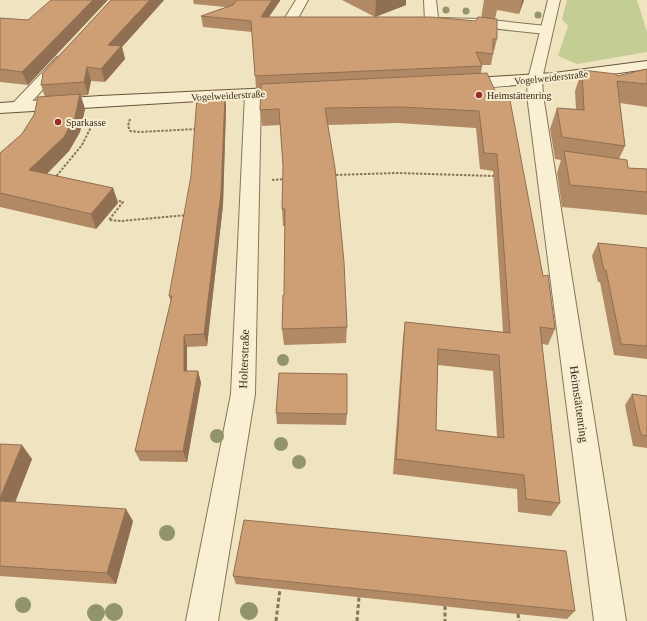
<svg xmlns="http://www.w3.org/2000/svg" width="647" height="621" viewBox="0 0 647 621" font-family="Georgia,serif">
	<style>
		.green { fill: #c3cd94 }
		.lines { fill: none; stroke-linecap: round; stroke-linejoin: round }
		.minor-casing { stroke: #887458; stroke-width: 2 }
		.tertiary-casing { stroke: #887458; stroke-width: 2 }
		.secondary-casing { stroke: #6a553b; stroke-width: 2 }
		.path-far1 { stroke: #887458; stroke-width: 2; stroke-dasharray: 2.5 1.5; stroke-linecap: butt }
		.path { stroke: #887458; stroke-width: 3; stroke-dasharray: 4 2.5; stroke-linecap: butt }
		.minor { fill: #f9f0d3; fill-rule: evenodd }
		.tertiary { fill: #f9f0d3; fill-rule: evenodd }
		.secondary { fill: #f9f0d3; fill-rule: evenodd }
		.tree { fill: #92946a }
		.wall { fill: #b18965; fill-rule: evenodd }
		.shaded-wall { fill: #906f52 }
		.building { fill: #ce9f75; stroke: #906f52; fill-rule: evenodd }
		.poi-dot { fill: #982c27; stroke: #f6edd0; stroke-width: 1.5 }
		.labels { text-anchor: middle; stroke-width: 4; stroke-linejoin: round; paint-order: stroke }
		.far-street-label { font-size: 10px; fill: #372b1c; stroke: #f6edd0 }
		.far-poi-label { font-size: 10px; fill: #372b1c; stroke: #f6edd0; text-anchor: start }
		.street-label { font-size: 12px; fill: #372b1c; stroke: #f6edd0 }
	</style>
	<rect width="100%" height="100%" fill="#efe3c0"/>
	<path class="green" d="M567,0H637L647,32V52L577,64L558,56L568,26L562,19Z"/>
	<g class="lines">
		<g class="minor-casing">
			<path id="minor" d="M296,0H308L297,20L315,21L317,24L315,27H283L281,24Z
				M424,0H436L438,18L481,19L546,26L551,27L553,30L551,33L546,34L481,27L432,26L427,25L425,22Z
				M62,56L67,57L69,60L67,63L25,109L19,111L13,109L11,106L13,103L57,57Z
				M535,75L540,76L542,79L543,95L626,621H594L527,95L528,79L530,76Z
				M253,89L258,91L261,94L255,394L218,621H186L231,394L245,94L248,91Z"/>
		</g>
		<g class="tertiary-casing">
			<path id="tertiary" d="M548,0H560L542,79L540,82L535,83L530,82L528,79Z"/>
		</g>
		<g class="secondary-casing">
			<path id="secondary" d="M647,61V69C585,78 523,86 461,89L456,87L453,84L456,81L461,79L554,73Z
				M291,87L296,89L299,92L296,95L0,113V103L100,96Z"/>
		</g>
		<path class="path-far1" d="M130,119L128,126L130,131L139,132L197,129
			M332,175L397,173L494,176
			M54,179L82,145L94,121
			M272,180L285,179
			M115,200L123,202L109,220L121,221L187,215"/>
		<path class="path" d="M445,606V621
			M518,614L519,621
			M276,621L280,589
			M357,621L359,597"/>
		<use href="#minor" class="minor"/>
		<use href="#tertiary" class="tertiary"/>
		<use href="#secondary" class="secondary"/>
	</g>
	<g class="tree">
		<circle cx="446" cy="10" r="3.5"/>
		<circle cx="466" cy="11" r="3.5"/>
		<circle cx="538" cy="15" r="3.5"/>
		<circle cx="283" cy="360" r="6"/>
		<circle cx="217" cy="436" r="7"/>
		<circle cx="281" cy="444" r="7"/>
		<circle cx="299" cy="462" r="7"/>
		<circle cx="167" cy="533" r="8"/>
		<circle cx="23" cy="605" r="8"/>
		<circle cx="249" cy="611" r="9"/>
		<circle cx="114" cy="612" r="9"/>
		<circle cx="96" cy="613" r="9"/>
	</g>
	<path class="wall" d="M111,0H164L122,47L125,59L105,82L91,81L88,95L81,96L85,109L80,132L69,151L47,174L113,188L118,203L96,229L0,207V153L22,134L45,97L41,85L43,76L42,74Z
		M193,0H280L269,17L476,21L481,18L484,0H524L519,14L497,10L495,19L497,39L494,51L493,50V54L491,65H481L482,66L481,73L543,276L555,329L548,345L542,344L560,503L551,516L518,512L517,489L393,474L403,338L405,322L503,332L493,171L480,169L476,128L398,123L327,125L347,327L346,343L284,345L282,329L284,295L285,226H283L282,209L283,168L280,125L262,126L260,110L261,88H256L252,32L203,27L201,16L226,7L194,4ZM438,365L493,371L497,437L436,430Z
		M342,0H406V5L375,17Z
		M0,18L28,20V85L0,82Z
		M647,69V107L620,103L625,146L619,159L628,168L647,169V215L562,207L557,173L561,160L555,159L550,129L557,108L576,109L575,91L582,70L617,76Z
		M225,95L226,107L223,205L207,346L187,347V371H198L201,383L187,462L140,461L135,451L171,302L169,296Z
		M598,243L647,248V359L614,355L600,282H598L592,256Z
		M632,394L647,396V448L633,446L625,405Z
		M276,413L347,414L346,425L277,424Z
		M0,444L32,459L15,502L133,521L116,584L0,576Z
		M233,576L575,611L567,619L518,614L236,584Z"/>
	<path class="shaded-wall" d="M93,0H108L28,85L22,72Z
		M150,0H164L122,47L125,59L105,82L101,69L108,45Z
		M272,0H280V1L261,28V17Z
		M376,0H406V5L375,17Z
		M522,0H524L519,14Z
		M87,67L91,81L88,95L84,82Z
		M80,94L85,109L80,132L69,151L36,185L29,170Z
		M225,95L226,107L223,205L207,346L204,334Z
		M113,188L118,203L96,229L91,214Z
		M184,335L187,347V383L184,371Z
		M198,371L201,383L187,462L183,451Z
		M22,445L32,459L11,513L0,502V498Z
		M126,509L133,521L116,584L107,573Z"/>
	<path class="building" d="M51,0H93L22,72L0,69V18L28,20Z
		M111,0H150L108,45L121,46L101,69L87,67L84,82L41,85L43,74H42Z
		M237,0H272L261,17H431L476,21L478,17L497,19V39H493V54L476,52L482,66L255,76L251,21L201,16L233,5Z
		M647,69V84L617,81L625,146L562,137L557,108L584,110L582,70L616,74L617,76Z
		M487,73L497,95H509L543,276L548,275L555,329L540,327L560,503L526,499L524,475L396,459L405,322L510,333L497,154L484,153L479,111L400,107L325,108L335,168L344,262L347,327L282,329L283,295H284L285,209H282L283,165L279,109L260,110L261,84ZM438,349L499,355L504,438L436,430Z
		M80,94L75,117L64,137L29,170L113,188L91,214L0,193V153L22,134L34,115L38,97Z
		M225,95L221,193L204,334L184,335V371H198L183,451H135L172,296H169L191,176L197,97Z
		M564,151L627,160L628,168L647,169V192L570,185Z
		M598,243L647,248V346L621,344L606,270H604Z
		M279,373L347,374V414L276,413Z
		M632,394L647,396V436L641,435Z
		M0,444L22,445L0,498Z
		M0,501L126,509L107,573L0,566Z
		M244,520L566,551L575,611L233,576Z"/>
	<g class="poi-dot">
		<circle cx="479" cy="95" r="4"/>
		<circle cx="58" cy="122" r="4"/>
	</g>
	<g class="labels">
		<g class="far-street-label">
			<text transform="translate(551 77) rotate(-6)" y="4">Vogelweiderstraße</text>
			<text transform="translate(228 95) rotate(-3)" y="4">Vogelweiderstraße</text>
		</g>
		<g class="far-poi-label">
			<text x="487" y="99">Heimstättenring</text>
			<text x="66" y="126">Sparkasse</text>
		</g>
		<g class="street-label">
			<text transform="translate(244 359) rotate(-88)" y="4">Holterstraße</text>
			<text transform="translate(579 404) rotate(82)" y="4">Heimstättenring</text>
		</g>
	</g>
</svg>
